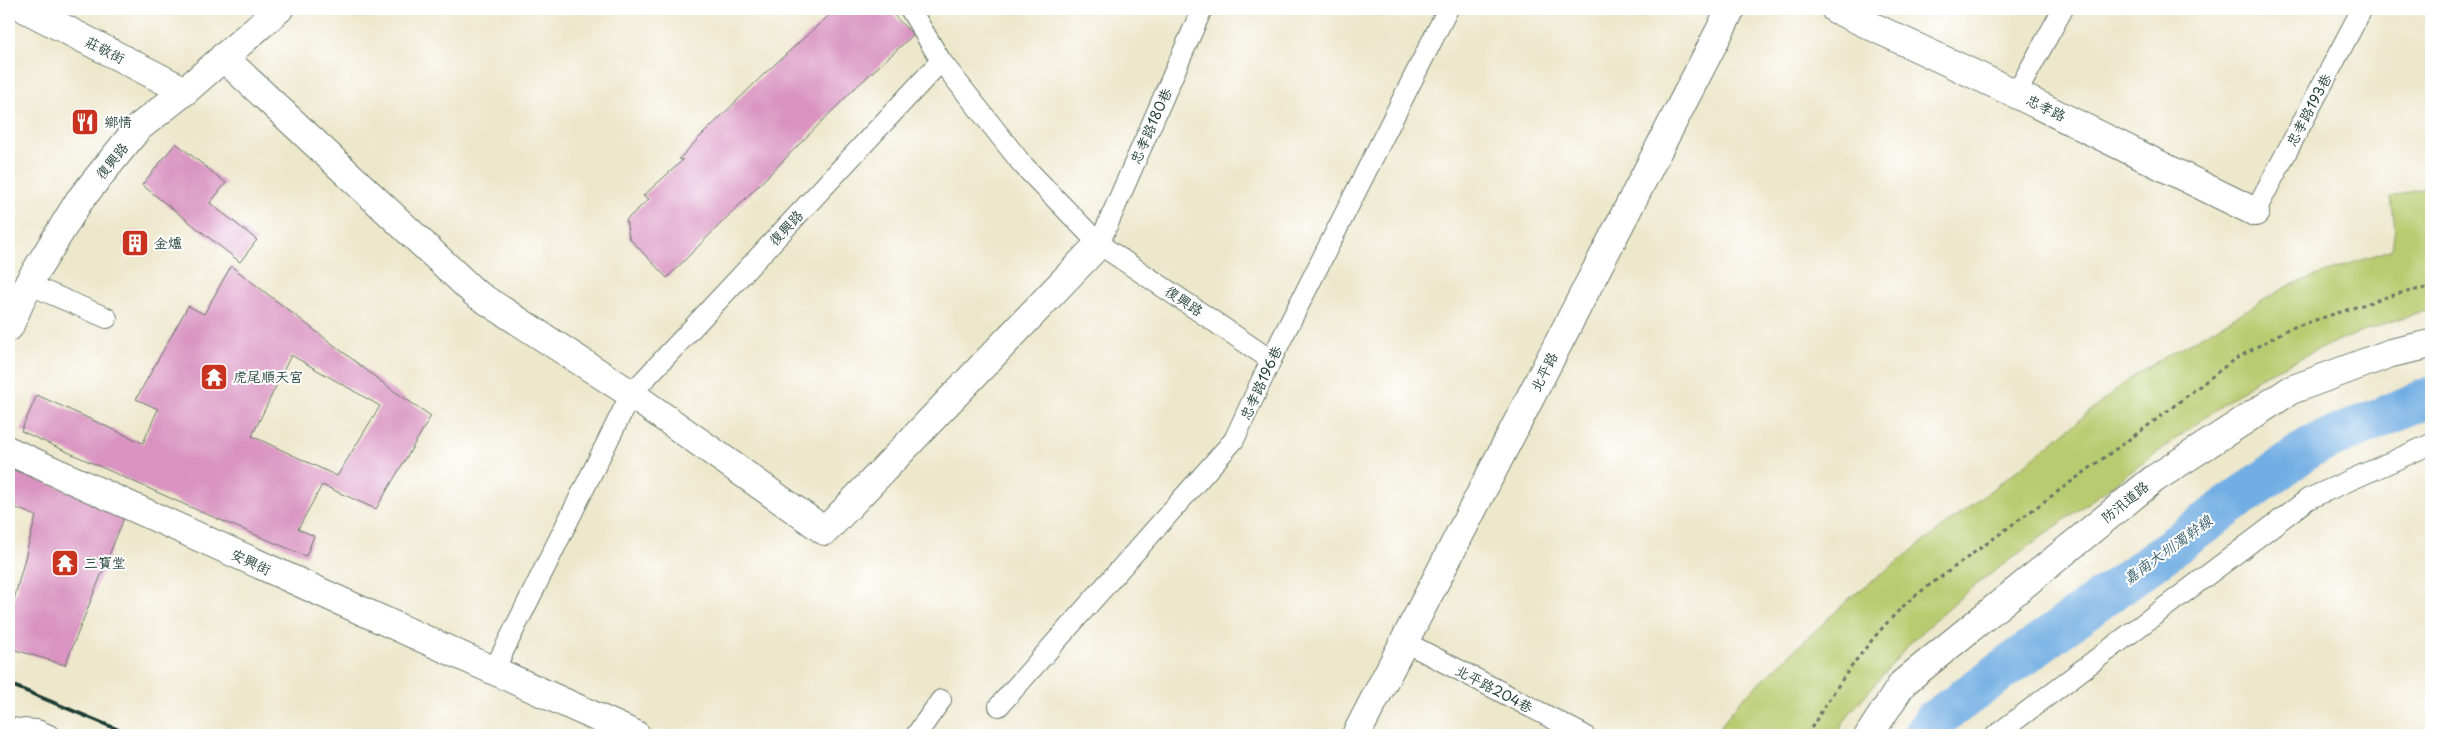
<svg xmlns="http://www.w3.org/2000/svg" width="2440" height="744" viewBox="0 0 2440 744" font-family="'Playpen Sans','LXGW WenKai TC',sans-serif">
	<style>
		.green { fill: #b9cb6f; stroke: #6c8452 }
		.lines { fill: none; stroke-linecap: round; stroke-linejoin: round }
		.canal { stroke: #72aee3; stroke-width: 41 }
		.building { fill: #d993c1; fill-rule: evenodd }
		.service-casing { stroke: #677869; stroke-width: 22 }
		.minor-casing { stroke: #677869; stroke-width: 30 }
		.path { stroke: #677869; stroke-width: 3; stroke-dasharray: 4 4; stroke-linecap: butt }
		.service { stroke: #fff; stroke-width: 20 }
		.minor { stroke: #fff; stroke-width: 28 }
		.rail { stroke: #1f3d34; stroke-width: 4 }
		.labels { text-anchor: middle; stroke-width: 4; stroke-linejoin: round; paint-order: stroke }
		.street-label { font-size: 14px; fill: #1f3d34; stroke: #fff }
		.poi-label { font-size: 14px; fill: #1f3d34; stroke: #fff; text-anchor: start }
		.water-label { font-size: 15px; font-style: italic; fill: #385f69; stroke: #fff }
	</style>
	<rect width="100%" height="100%" fill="#fff"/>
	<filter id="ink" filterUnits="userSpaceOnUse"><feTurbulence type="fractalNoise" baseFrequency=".02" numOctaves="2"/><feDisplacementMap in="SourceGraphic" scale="10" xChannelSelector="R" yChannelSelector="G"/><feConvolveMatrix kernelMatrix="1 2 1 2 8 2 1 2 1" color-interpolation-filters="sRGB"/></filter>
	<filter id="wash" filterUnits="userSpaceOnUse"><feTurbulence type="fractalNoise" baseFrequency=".0096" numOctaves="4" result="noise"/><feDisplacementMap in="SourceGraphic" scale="20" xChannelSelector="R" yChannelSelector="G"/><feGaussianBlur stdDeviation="1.12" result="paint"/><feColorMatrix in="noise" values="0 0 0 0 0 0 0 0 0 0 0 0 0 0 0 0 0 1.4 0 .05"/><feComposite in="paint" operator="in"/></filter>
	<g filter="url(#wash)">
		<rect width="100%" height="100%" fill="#ede7cb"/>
		<path class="green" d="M2431,186V308L2339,340L2262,376L1970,589L1915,638L1849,714L1836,735H1714L1739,702L1850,598L2033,458L2137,373L2290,285L2392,249L2395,229L2391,197Z"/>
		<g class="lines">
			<path class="canal" d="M1924,735L1933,721L2310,447L2431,397"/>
		</g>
		<g id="blocks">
			<path class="building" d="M836,9H888L913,35L854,89L667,278L629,238L626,220L649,199L643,196L683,160L679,159L699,138L763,75Z
				M176,143L226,183L210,203L257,240L240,262L142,185Z
				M124 242a11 11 0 1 1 22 0a11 11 0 1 1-22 0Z
				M231,266L391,389L431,416L376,509L322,485L298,529L314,536L306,556L199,511L21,431L37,395L143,443L158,409L136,399L188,306L204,314ZM291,355L380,406L337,476L252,436Z
				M9,468L126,513L65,665L9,648V611H11L36,516L9,505Z"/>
		</g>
	</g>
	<g filter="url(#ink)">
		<use href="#blocks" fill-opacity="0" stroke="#677869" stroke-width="1"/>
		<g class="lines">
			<g class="service-casing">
				<path id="service" d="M910,9L941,61L1022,164L1099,244L1271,360
					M2016,94L2063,9
					M2255,212L2362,9
					M1099,244L1202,9
					M28,284L107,318
					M1405,642L1584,735
					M493,672L631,394L941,61
					M999,706L1234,440L1271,360L1448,9
					M9,728L37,730L49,735
					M916,735L941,700
					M1996,735L2308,499L2431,444"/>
			</g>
			<g class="minor-casing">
				<path id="minor" d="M26,9L185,91
					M1835,9L2016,94L2255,212
					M223,57L475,293L631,394L825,531L1099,244
					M9,327L28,284L79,201L138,128L185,91L279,9
					M9,451L636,735
					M1356,735L1731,9
					M1869,735L1903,683L2154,479L2291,390L2391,353L2431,344"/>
			</g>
			<path class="path" d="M1807,735C1837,685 1868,638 1912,598L2157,419L2232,361L2288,329L2396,294L2431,287"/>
			<use href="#service" class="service"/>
			<use href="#minor" class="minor"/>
			<path class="rail" d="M9,684L131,735"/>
		</g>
	</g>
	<defs>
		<g id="restaurant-square" transform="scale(1.4375)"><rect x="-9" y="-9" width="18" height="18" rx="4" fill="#c8321e" stroke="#fff"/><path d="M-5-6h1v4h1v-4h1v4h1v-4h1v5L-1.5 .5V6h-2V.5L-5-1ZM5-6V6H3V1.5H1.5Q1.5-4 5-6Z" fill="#fff"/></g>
		<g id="building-square" transform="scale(1.4375)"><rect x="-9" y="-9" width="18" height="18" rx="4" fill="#c8321e" stroke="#fff"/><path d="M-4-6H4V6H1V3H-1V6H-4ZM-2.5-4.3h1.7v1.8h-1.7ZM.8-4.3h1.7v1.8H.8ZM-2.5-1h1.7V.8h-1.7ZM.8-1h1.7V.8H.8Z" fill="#fff"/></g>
		<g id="temple-square" transform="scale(1.4375)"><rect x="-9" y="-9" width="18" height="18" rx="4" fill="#c8321e" stroke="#fff"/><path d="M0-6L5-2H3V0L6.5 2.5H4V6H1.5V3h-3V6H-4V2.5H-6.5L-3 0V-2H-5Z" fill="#fff"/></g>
	</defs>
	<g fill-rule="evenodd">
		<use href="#restaurant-square" x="85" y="122"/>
		<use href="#building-square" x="135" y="243"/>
		<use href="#temple-square" x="214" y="377"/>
		<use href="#temple-square" x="65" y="563"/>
	</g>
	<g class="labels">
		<g class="street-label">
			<text transform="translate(105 50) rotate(27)" y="5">莊敬街</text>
			<text transform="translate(2046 108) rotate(26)" y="5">忠孝路</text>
			<text transform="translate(2309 110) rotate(-62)" y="5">忠孝路193巷</text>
			<text transform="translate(1151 126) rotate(-66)" y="5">忠孝路180巷</text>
			<text transform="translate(112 161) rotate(-51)" y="5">復興路</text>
			<text transform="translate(786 228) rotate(-47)" y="5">復興路</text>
			<text transform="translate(1184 301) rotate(34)" y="5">復興路</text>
			<text transform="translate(1544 372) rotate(-63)" y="5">北平路</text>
			<text transform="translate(1261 383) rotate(-65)" y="5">忠孝路196巷</text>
			<text transform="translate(2125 502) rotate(-39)" y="5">防汛道路</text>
			<text transform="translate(251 562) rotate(25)" y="5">安興街</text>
			<text transform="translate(1494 689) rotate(28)" y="5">北平路204巷</text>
		</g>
		<g class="poi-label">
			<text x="104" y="127">鄉情</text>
			<text x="154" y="248">金爐</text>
			<text x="233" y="382">虎尾順天宮</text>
			<text x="84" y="568">三寶堂</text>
		</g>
		<g class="water-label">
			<text transform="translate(2168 550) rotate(-36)" y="5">嘉南大圳濁幹線</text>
		</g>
	</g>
	<rect width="2440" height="744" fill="none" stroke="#fff" stroke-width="30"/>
</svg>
